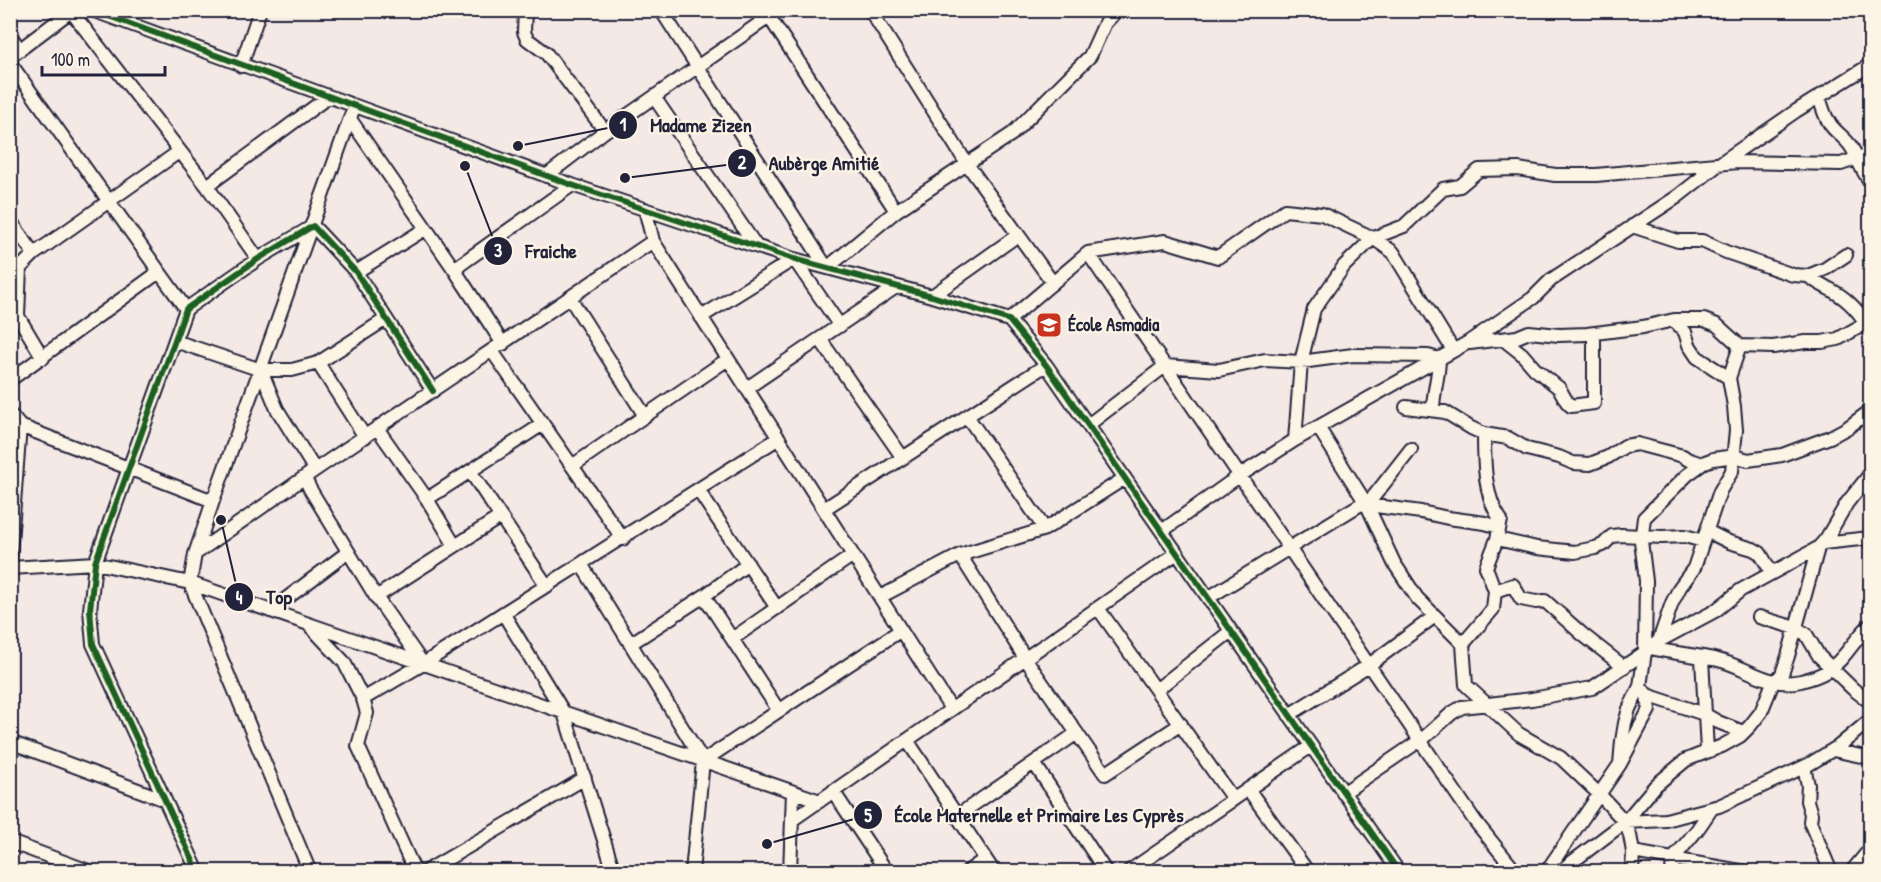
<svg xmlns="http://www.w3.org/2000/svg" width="1881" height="882" viewBox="0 0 1881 882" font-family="'Patrick Hand',sans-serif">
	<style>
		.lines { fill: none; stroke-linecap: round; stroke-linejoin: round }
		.minor-casing { stroke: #22223b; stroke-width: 16 }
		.minor { stroke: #fcf5e5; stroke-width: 12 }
		.cycleway-casing { stroke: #fcf5e5; stroke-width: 10 }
		.cycleway { stroke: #1b5e20; stroke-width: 6 }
		.labels { text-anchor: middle; stroke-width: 4.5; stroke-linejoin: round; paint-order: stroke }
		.poi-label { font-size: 18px; font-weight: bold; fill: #22223b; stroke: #fcf5e5; text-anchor: start }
		.leader { fill: none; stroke: #22223b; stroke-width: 2 }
		.callout-dot { fill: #22223b; stroke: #fcf5e5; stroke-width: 2 }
		.mark-label { font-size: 18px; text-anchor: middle; font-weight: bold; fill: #fff }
		.callout-label { font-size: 20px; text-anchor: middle; font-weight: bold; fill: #22223b; stroke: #fcf5e5; stroke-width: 4.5; stroke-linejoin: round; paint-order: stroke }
	</style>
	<rect width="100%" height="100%" fill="#f5e9e6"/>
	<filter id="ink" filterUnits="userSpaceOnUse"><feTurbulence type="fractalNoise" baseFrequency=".0167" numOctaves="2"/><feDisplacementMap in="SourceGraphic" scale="12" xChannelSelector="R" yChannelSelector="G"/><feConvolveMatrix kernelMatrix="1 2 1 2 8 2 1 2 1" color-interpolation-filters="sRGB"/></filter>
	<g filter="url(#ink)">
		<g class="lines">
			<g class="minor-casing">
				<path id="minor" d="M92,10L572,185L794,259L932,296L1009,320L1046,365L1399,872
					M525,10L524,32L527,39L546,53L605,131
					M661,10L827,268L896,211L1012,134L1090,56L1105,23L1117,10
					M870,10L967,164L1053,283
					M71,11L207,186L258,259
					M766,12L896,211
					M10,35L20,50
					M10,57L72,10
					M10,63L186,309
					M241,66L260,10
					M654,97L756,246
					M1819,97C1823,109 1826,122 1836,131C1843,138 1850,142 1854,152C1859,162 1863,173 1870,181
					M350,119L454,269L503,344
					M546,176L605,131L779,10
					M207,186L328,97
					M645,209L653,241L951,709
					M10,220L34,254
					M1632,226L1678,241H1702L1726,252L1793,275L1808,276L1825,269L1846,255
					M1088,253L1475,821L1516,872
					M454,269L572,185
					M356,272L425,229
					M1808,276C1816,282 1824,286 1833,291C1849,300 1862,315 1870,331
					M932,296L1018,235
					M570,298L645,416
					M701,317L794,259L840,326
					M1009,320L1088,253L1165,241L1218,257L1285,210L1322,214L1373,238L1393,252L1453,350
					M1674,320L1685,332L1689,345L1697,357L1729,378
					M820,339L903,458
					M1503,339L1522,354L1535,369L1559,388L1567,402L1571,406L1594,403V333
					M175,341L261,370H292L318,363L386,319
					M1470,343L1517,337L1529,332L1559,335L1587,334L1643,327L1674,320H1704L1717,325L1740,346L1773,347L1805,342H1822L1838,339L1866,323
					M492,351L623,539
					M43,358L18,316L20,268L34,254L180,151
					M318,363L365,437
					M261,370L277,409L315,470
					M10,380L159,272
					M747,388L896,287
					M1406,407L1445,412L1471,428L1484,434L1508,438L1527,449L1559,457L1573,463L1590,464L1608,457L1625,446L1637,444L1683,456L1687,459L1702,464
					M10,414L20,426L213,501
					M967,416L1045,529
					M1088,425L1165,366L1219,370L1265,360L1301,362L1353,355L1428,356L1439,359C1439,376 1433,392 1433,410
					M1318,427L1367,505L1394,563L1417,598L1463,644L1466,685L1519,734L1561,758L1600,795L1625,822L1630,835L1633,852L1746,872
					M377,428L427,499L455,546
					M1295,440L1301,362L1314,309L1344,266L1373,238L1404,226L1443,189L1460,186L1479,170L1518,169L1555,175H1596L1738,162L1841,164L1870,154
					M572,466L728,359
					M470,471L547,586
					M305,478L310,489L376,597L423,664
					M698,490L777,608
					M427,499L543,424
					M1367,505L1411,449
					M824,509L1046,365
					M1162,531L1239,476L1295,440L1467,343L1533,298L1551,280L1677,197L1719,164L1796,111L1870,65
					M1707,531L1729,542L1753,549L1760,553L1772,573
					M1497,539L1537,548L1575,552L1595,548L1603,545L1612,536L1621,535L1662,537L1685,536L1703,541
					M1823,543L1870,538
					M195,554L315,470L653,241
					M10,555L20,426
					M960,555L1025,658L1105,774L1181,724
					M581,564L703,761L692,872
					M10,568L95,563L190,583L820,801
					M1495,591L1513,585L1521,599L1536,602L1545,601L1582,634L1624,667
					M704,596L779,711
					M376,597L500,517
					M880,597L960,555L1045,529L1125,478
					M1208,598L1361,504L1421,512L1448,518L1485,523L1499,527
					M1098,608L1233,799
					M270,611L348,552
					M503,613L564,713L614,872
					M1759,617L1796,628L1806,634L1819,656L1853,689L1870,702
					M310,626L344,662L363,699L367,713L358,746L415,872
					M732,639L853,555
					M1659,641L1672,603L1680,587L1694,568L1720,491L1732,471L1736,430L1734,406L1729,378L1740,346
					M630,644L704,596L748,564
					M1463,644L1493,609L1495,591L1486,567L1497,539L1501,520C1484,497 1484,462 1484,434
					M1650,648C1672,653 1696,655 1718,660C1748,667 1767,688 1801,681C1809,679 1819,676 1827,671C1845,660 1854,639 1870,625
					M1702,658L1707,751
					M1156,690L1231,631
					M1647,695L1704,714L1718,722L1743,732
					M363,699L423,664L779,438
					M1289,715L1369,665L1435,616
					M907,740L994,872
					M10,742L165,800
					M1833,750L1870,758
					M703,761L901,630
					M1034,763L1106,872
					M1620,764L1622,741L1625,723L1629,709L1640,686L1645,652L1646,581L1641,541L1644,518L1687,475L1705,462L1713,459L1735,456L1748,460L1782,455L1830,437L1847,428L1870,411
					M1804,767L1808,785L1807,801L1811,814L1810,822L1831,872
					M1248,789L1308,872
					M833,791L887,872
					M1343,793L1425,737L1452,713L1462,707L1532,699L1592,688L1641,655L1659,641L1715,611L1741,590L1818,548L1826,539L1847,503L1870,474
					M957,816L1077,733
					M792,820L1177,553
					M1625,822L1656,785L1686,760L1722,746L1740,736L1750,726L1761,712L1772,685L1782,674L1788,656L1818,548
					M10,842L91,872
					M198,872L93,644L90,610L95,563L186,309L258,259L313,226L356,272L433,391
					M310,872L190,583L195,554L213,501L354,107
					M425,872L585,778
					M790,872L793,792
					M967,872L985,859
					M1128,872L1311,746
					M1546,872L1620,764L1649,710L1647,695L1640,686
					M1559,872L1625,822L1666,820L1719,806L1808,765L1839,746L1870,720
					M1632,872L1633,852
					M1672,872L1673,859L1697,830L1712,808
					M1851,872L1870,849"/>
			</g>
			<use href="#minor" class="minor"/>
			<g class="cycleway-casing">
				<path id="cycleway" d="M92,10L572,185L794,259L932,296L1009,320L1046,365L1399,872
					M198,872L93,644L90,610L95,563L186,309L258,259L313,226L356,272L433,391"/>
			</g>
			<use href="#cycleway" class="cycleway"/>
		</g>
	</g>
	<defs>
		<g id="school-square" transform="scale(1.35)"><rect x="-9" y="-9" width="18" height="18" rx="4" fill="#c8321e" stroke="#fcf5e5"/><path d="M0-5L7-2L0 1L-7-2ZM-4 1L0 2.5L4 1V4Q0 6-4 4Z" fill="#fff"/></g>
	</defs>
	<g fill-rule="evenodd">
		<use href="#school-square" x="1049" y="325"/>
	</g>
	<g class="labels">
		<g class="poi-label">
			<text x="1068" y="331">École Asmadia</text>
		</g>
	</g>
	<path class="leader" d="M518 146L623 125M625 178L742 163M465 166L498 251M221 520L239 597M767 844L868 815"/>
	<g class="callout-dot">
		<circle cx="518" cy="146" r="6"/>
		<circle cx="625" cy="178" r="6"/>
		<circle cx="465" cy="166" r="6"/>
		<circle cx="221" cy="520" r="6"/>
		<circle cx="767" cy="844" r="6"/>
		<circle cx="623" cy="125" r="15"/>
		<circle cx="742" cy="163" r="15"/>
		<circle cx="498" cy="251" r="15"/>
		<circle cx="239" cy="597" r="15"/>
		<circle cx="868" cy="815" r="15"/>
	</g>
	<g class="mark-label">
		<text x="623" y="131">1</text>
		<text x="742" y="169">2</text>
		<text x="498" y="257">3</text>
		<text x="239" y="604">4</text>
		<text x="868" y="822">5</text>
	</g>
	<g class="callout-label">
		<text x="701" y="132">Madame Zizen</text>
		<text x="824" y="170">Aubèrge Amitié</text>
		<text x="551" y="258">Fraiche</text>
		<text x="279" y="604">Top</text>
		<text x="1039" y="822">École Maternelle et Primaire Les Cyprès</text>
	</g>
	<rect width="1881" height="882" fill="none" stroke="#fcf5e5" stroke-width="36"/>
	<rect x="18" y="18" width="1845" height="846" fill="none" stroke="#22223b" stroke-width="2" filter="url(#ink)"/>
	<path d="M42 66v9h123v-9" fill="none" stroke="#22223b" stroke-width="3"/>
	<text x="51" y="66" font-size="18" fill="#22223b" stroke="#fcf5e5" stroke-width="4.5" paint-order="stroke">100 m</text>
</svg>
